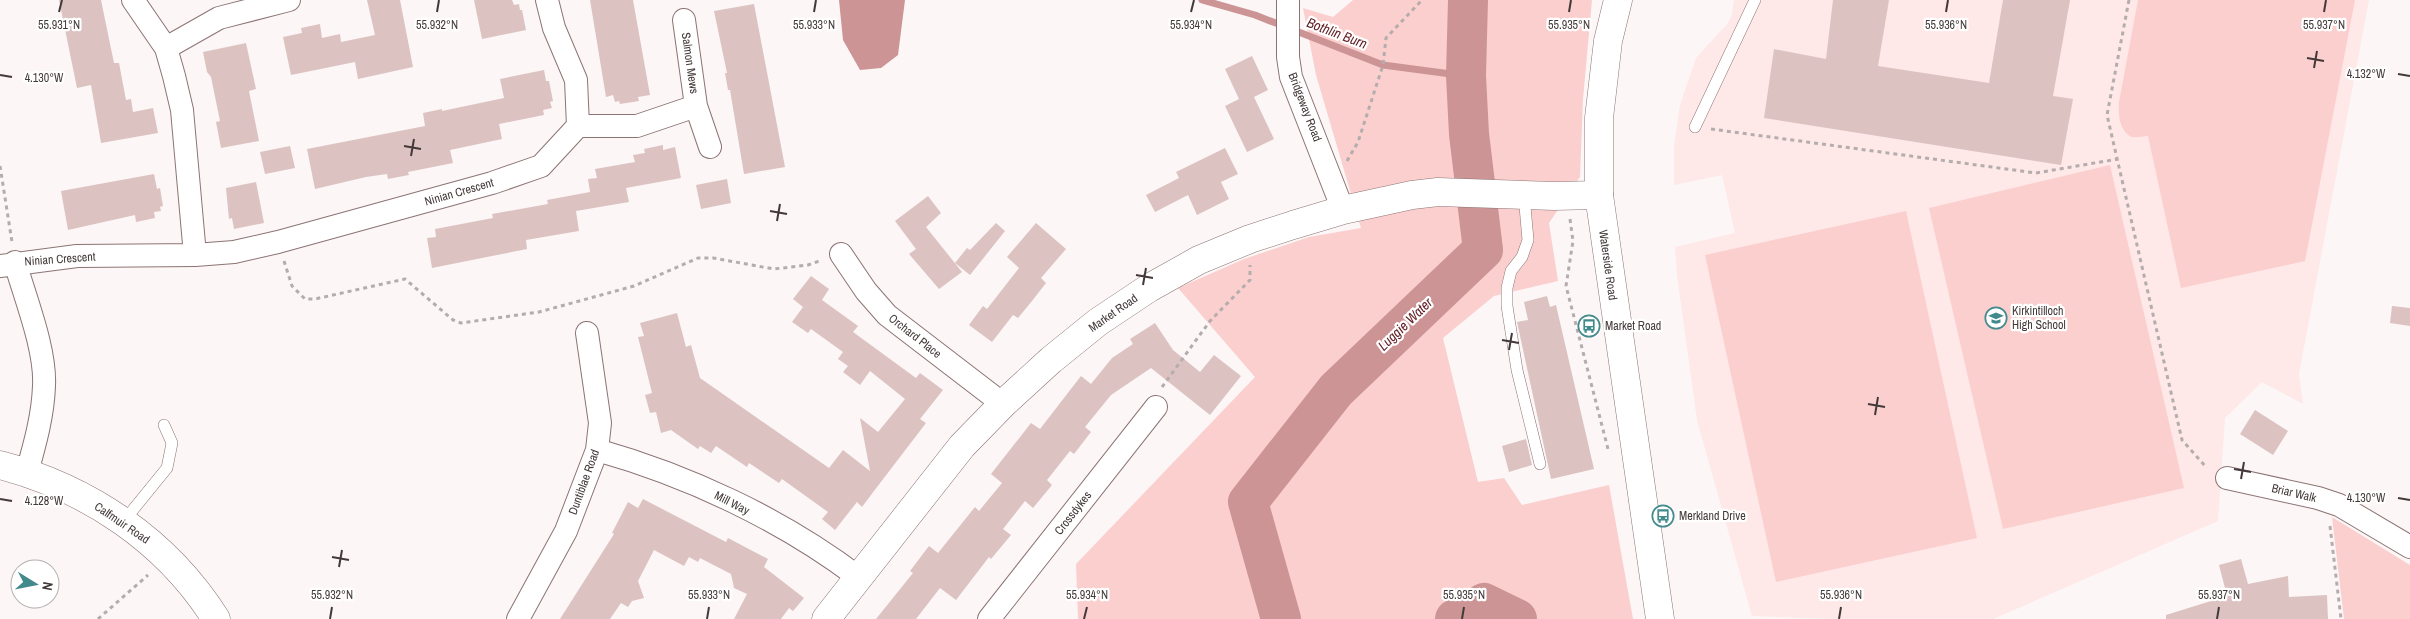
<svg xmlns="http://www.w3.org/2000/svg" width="2410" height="619" viewBox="0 0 2410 619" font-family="'Archivo Narrow',sans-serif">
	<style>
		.built { fill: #fee8e8 }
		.green { fill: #fccfcf }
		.water { fill: #cc9495 }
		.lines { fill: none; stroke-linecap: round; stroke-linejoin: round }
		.stream { stroke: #cc9495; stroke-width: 7 }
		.river { stroke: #cc9495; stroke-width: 40 }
		.building { fill: #ddc2c2 }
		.service-casing { stroke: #8c7473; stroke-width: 12 }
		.minor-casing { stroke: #8c7473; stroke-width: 24 }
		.tertiary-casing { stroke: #8c7473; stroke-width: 29 }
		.secondary-casing { stroke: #8c7473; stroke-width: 29 }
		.path { stroke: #b5adad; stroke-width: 3; stroke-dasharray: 4 4; stroke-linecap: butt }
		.service { stroke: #fff; stroke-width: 11 }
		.minor { stroke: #fff; stroke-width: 22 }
		.tertiary { stroke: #fff; stroke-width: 28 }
		.secondary { stroke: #fff; stroke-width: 28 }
		.ticks { fill: none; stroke: #433939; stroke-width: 2 }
		.labels { text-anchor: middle; stroke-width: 4.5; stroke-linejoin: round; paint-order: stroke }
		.street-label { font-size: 12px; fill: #433939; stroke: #fff }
		.poi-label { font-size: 12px; fill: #433939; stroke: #fff; text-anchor: start }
		.water-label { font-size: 14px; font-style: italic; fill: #632026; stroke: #fff }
		.ticks-label { font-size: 12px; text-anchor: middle; fill: #433939; stroke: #fff; stroke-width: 4.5; stroke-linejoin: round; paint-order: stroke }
	</style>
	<rect width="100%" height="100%" fill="#fcf6f6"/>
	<path class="built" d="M1734,0H2369L2299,374L2303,404L2262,382L2225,418L2218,521L1993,619H1839L1752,616L1697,420L1677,275L1675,247L1735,233L1722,175L1674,185V146L1680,105L1696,58L1728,23L1732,15Z"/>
	<path class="green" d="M1353,0H1592L1583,99L1580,177L1549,223L1558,281L1494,296L1443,338L1478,482L1504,478L1522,505L1609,485L1633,619H1078L1076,564L1255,377L1178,288L1244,259L1309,237L1361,228L1316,75L1303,8L1333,17Z
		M2138,0H2355L2305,261L2181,288L2148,136C2143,136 2137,138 2132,137C2119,132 2118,113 2119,102Z
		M2110,165L2184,488L2003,529L1929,208Z
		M1906,211L1977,538L1776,582L1705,255Z
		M2332,517L2410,565V619H2344Z"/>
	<path class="water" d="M839,0H905L898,55L881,68L860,70L843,40Z"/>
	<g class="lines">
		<path class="stream" d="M1202,0L1255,15L1383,65L1466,76"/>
		<path class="river" d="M1281,619L1248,502L1336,390L1483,250L1469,134L1466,76L1468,0
			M1455,619L1484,603L1517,619"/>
	</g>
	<path class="building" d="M59,0H101L114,63H119L126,100L131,99L133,112L153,108L158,133L101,143L91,85L77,88Z
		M367,0H400L413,67L358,79L355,62L291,75L283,37L302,33L301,28L320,24L322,38L340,34L341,42L375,35Z
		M474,0H512L514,5L519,4L520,10H522L526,30L482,39Z
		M590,0H633L650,95L638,97L639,101L620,104L619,101L615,102L613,95L606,97Z
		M1833,0H1889L1878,66L1989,83L2003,0H2070L2053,96L2073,99L2061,165L1764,118L1774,49L1826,59Z
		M754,4L785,167L744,174L730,90H728L725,73H727L714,11Z
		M246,43L256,89L249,91L259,141L221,148L216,122L220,121L211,77L207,72L203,52Z
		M1252,56L1268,90L1254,97L1274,139L1247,152L1225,106L1239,99L1225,69Z
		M544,70L546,81H549L553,101L550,102L552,108L543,110L544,115L499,124L502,139L450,150L453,163L408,172L409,175L388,179L387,174L366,177L315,189L307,149L425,126L423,113L442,109V111L504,98L500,79Z
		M663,145V150L675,147L681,178L626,188L629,202L576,211L579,231L526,240L527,249L432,268L427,238L436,237L435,229L493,218L492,214L548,204L547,200L590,192L588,179L597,178L595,169L635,162L633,155L645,153L644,149Z
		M290,146L295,168L265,174L260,152Z
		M1225,148L1238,174L1221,182L1229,199L1197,215L1188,195L1155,212L1146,195L1179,178L1176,172Z
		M154,174L157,189L160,188L163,206L160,207L161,211L154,212L155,218L136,222L135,215L68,230L61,191Z
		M727,179L731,203L701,209L696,185Z
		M256,182L264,223L234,229L232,218L229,219L226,188Z
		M928,196L941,213L926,227L962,272L939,289L909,254L916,249L895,221Z
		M996,223L1005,231L970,275L955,263L967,248L970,250Z
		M1036,223L1066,249L1041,278L1046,283L1032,301L1018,318L1013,315L992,342L969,325L983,306L987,309L1019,268L1007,257Z
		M811,276L829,289L822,300L858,326L853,332L916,378L920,373L943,390L920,419L926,423L874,491L862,507L857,502L835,530L822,519L828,512L782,479L779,483L749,463L747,467L716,446L711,453L700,446L698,449L671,430L661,433L656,412L650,413L645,395L652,393L638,337L644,336L640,323L677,313L686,347L691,345L700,378L829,468L843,450L870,471L860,418L878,432L905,399L870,371L860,385L843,372L848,366L838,359L843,352L811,329L808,333L792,322L803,307L793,299Z
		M1547,296L1550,307L1556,305L1594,469L1551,479L1517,322L1528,320L1524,302Z
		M2392,306L2410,308V326L2390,323Z
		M1155,323L1173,350L1200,372L1214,355L1241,376L1210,415L1151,368L1111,395L1085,427L1091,432L1074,454L1070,451L1047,480L1052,485L1033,508L1025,501L1003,529L1011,535L991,559L989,557L956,600L940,588L916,619H876L913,573L910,571L929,546L938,553L975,507L979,511L1002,483L991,474L1031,423L1040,429L1081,376L1091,384L1112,358L1133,344L1130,339Z
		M2255,410L2288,431L2273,455L2240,434Z
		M1526,439L1532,465L1509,472L1502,446Z
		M643,499L726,542L728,538L768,559L764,567L804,598L793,611L789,608L781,619H734L747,594L734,588L731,574L700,558L698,562L689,557L684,566L654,550L638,581L644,598L632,601L628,607L621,603L610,619H560L614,534L612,533L628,502L638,508Z
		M2241,559L2248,584L2288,576L2289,597L2327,595L2328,619H2166V615L2227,596L2219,565Z"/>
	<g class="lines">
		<g class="service-casing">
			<path id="service" d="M1695,127L1755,0
				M1524,195L1528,240L1522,257L1511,271L1507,288V306L1517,370L1540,464
				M123,522L167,468L172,443L164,425"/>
		</g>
		<g class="minor-casing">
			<path id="minor" d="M133,0L166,48L174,76L182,110L195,255
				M1288,0V57L1291,77L1343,210
				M684,20L696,106L710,147
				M166,48L219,18L289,0
				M578,126H637L696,106
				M841,254L866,291L887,315L1003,404
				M15,262C25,298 46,349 44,386C43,415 35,444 27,472
				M0,266L77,256L195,255L234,252L278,242L492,183L541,166L578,126L576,80L554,28L547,0
				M597,450C689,476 781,519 858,577
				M2227,478L2318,498L2339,505L2410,547
				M518,619L566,531L597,450L600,423L587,333
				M989,619L1156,407"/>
		</g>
		<g class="tertiary-casing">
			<path id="tertiary" d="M0,465C88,488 167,541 216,619
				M826,619L962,446L1003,404L1051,360L1098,322L1149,288L1199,260L1250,239L1293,225L1343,210L1412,195L1438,192L1554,196L1599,195"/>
		</g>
		<g class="secondary-casing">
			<path id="secondary" d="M1618,0L1608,41L1599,118V195L1660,619"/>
		</g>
		<path class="path" d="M2129,0L2107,115L2182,440L2207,468
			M1711,129L2036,173L2118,159
			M1347,161L1358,142L1383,65L1386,38L1422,0
			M0,166L12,242
			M1570,219L1573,241L1566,286L1608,449
			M284,261L292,286L305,299H315L405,279L453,320L461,323L539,312L634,286L698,258H713L774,269L808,265L822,260
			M1162,387L1210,321L1250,280V265
			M2330,526L2341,619
			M98,619L148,575"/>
		<use href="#service" class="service"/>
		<use href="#minor" class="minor"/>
		<use href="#tertiary" class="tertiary"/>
		<use href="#secondary" class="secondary"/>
	</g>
	<path class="ticks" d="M59,12L62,0M437,12L439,0M814,12L816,0M1191,12L1194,0M1569,12L1571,0M1946,12L1948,0M2324,12L2326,0M2307,58L2324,61M2314,68L2317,51M2398,74L2410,76M0,75L12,77M404,146L421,149M411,156L414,139M770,211L787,214M777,221L780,204M1136,275L1153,278M1143,285L1146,268M1502,340L1519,343M1509,350L1512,333M1868,404L1885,407M1875,415L1878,397M2234,469L2251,472M2241,479L2244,462M2398,498L2410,500M0,499L12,501M332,557L349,560M339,567L342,550M330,619L332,607M707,619L709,607M1084,619L1087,607M1462,619L1464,607M1839,619L1841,607M2217,619L2219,607"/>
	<defs>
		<g id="school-ring" transform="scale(1.125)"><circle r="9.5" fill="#fff" stroke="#428a8c" stroke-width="1.5"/><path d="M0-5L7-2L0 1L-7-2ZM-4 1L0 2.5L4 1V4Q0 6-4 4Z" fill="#428a8c"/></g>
		<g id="bus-ring" transform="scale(1.125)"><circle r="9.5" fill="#fff" stroke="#428a8c" stroke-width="1.5"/><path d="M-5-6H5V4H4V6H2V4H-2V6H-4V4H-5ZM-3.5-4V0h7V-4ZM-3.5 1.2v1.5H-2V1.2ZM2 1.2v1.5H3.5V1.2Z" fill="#428a8c"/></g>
	</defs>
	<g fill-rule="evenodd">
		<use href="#school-ring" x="1996" y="318"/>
		<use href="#bus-ring" x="1589" y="326"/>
		<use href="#bus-ring" x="1663" y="516"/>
	</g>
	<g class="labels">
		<g class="street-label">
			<text transform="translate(690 63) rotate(82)" y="4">Salmon Mews</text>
			<text transform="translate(1305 107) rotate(69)" y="4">Bridgeway Road</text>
			<text transform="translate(459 192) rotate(-16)" y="4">Ninian Crescent</text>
			<text transform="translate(60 259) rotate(-4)" y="4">Ninian Crescent</text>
			<text transform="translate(1608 265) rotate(82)" y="4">Waterside Road</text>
			<text transform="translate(1113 313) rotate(-35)" y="4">Market Road</text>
			<text transform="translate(915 336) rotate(38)" y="4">Orchard Place</text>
			<text transform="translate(584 482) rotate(-70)" y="4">Duntiblae Road</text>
			<text transform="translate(2294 493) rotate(13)" y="4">Briar Walk</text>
			<text transform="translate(732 503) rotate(27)" y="4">Mill Way</text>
			<text transform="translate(1073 513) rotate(-52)" y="4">Crossdykes</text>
			<text transform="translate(122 523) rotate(34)" y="4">Calfmuir Road</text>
		</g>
		<g class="poi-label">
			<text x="2012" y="315">Kirkintilloch<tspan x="2012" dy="14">High School</tspan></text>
			<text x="1605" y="330">Market Road</text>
			<text x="1679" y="520">Merkland Drive</text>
		</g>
		<g class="water-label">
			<text transform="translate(1337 33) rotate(21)" y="5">Bothlin Burn</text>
			<text transform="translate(1405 324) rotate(-44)" y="5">Luggie Water</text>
		</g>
	</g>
	<g class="ticks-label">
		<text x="59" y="29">55.931°N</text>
		<text x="437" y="29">55.932°N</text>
		<text x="814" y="29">55.933°N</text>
		<text x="1191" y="29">55.934°N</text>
		<text x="1569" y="29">55.935°N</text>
		<text x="1946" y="29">55.936°N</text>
		<text x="2324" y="29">55.937°N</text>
		<text x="2366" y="78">4.132°W</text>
		<text x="44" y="82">4.130°W</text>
		<text x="2366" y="502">4.130°W</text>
		<text x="44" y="505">4.128°W</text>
		<text x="332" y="599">55.932°N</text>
		<text x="709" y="599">55.933°N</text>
		<text x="1087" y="599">55.934°N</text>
		<text x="1464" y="599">55.935°N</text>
		<text x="1841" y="599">55.936°N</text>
		<text x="2219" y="599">55.937°N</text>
	</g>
	<g transform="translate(35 584) rotate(100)"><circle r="24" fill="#ffffff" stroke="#b4b0b0"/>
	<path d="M0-4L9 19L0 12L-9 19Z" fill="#428a8c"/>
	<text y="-8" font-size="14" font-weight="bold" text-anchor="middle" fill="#433939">N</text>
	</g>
</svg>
